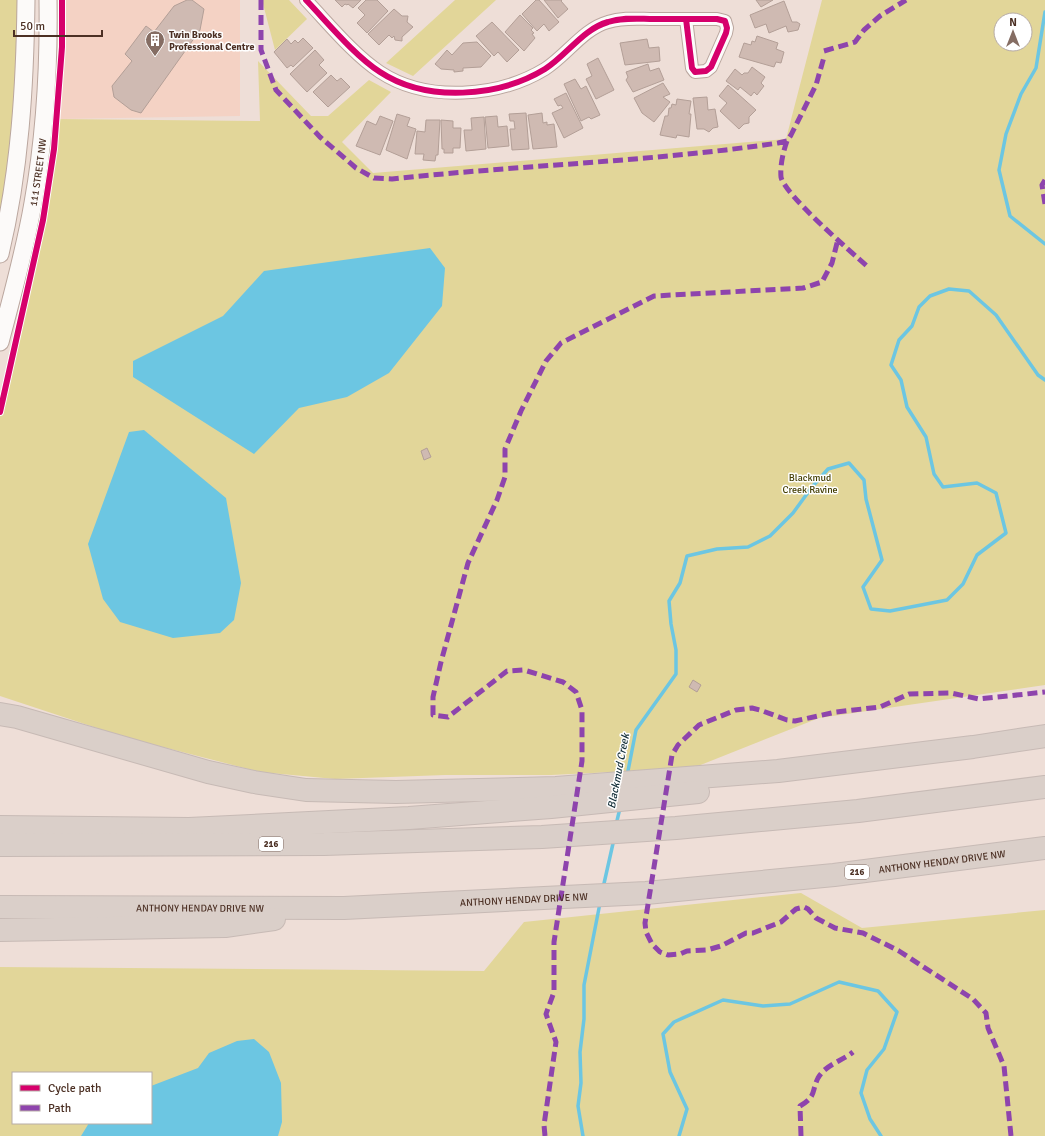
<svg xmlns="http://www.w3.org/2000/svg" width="1045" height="1136" viewBox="0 0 1045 1136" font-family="Signika,sans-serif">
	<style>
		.built { fill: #f4d2c4 }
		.green { fill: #e2d699; fill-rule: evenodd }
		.water { fill: #6cc6e2 }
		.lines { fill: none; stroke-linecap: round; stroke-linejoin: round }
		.stream { stroke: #6cc6e2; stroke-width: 3.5 }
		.building { fill: #cfbab2; stroke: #b39f97 }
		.street-casing { stroke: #baa69e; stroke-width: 14 }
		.secondary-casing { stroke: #baa69e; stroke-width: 19 }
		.highway-casing { stroke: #c7bab5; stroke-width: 24 }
		.street { stroke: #fcfaf9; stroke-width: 12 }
		.secondary { stroke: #fcfaf9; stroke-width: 17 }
		.highway { stroke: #dacfc9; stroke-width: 22 }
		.quiet { stroke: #8e44ad; stroke-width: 5; stroke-dasharray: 10 5; stroke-linecap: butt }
		.cycleway-casing { stroke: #fff; stroke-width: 8 }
		.cycleway { stroke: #d6006c; stroke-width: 6 }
		.labels { text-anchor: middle; stroke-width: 3; stroke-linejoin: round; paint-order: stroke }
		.shield { fill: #fff; stroke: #826e66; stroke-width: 1 }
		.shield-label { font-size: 9px; font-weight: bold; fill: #4c3024 }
		.poi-label { font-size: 10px; font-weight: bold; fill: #4c3024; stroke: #fff; text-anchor: start }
		.street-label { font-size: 10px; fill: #4c3024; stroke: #fff }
		.park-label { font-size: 10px; fill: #423d00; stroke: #fff }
		.water-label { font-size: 11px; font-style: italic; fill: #15303a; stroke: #fff }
	</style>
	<rect width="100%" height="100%" fill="#eeded7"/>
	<path class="built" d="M62,0H240V116L57,119L62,47Z"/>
	<path class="green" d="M0,0H19L12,129L0,217Z
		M262,0H289L307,19L275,50Z
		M455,0H496L413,76L386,63Z
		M822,0H1045V685L819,718L693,768L551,775H445L335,779L260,772L124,737L0,696V412L43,220L57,119L260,121L258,61L311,116H328L369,80L391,92L342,142L373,173L786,139ZM1001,20H1025V44H1001Z
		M801,893L862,928L1045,910V1136H0V967L484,971L524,922ZM13,1073H151V1123H13Z"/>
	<path class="water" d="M430,248L445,268L442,306L389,373L347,397L299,408L254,454L133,377V361L223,316L264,271Z
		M144,430L226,498L241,583L234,620L220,633L173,638L120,622L103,599L88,544L129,432Z
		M254,1039L269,1052L281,1083L282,1122L278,1136H81L89,1123H151V1086L198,1068L209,1053L237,1041Z"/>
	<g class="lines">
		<path class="stream" d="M1045,12L1036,68L1021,94L1006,134L999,170L1010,216L1045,244
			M627,776L636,730L676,674V650L671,624L669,601L680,583L687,556L717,549L748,547L770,536L793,513L812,487L828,469L849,463L864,480L866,499L882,560L863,587L871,609L890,611L947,600L963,584L977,555L1006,533L996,493L977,483L943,487L934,474L926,437L907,407L901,380L891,365L899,340L912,326L919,307L930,296L949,289L969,291L996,315L1038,375L1045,380
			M616,825L620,808
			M603,888L614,839
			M583,1136L578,1106L581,1083L580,1052L584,1019V985L600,903
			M679,1136L687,1109L670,1072L663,1034L674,1022L723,1000L763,1006L790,1004L839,982L878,991L897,1012L884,1049L867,1070L861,1093L870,1119L881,1136"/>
	</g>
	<path class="building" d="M187,0H192L204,9L200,30L141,113L131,110L114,97L112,86L132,61L125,54L146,26L154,32L174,6Z
		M335,0H361L353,8L348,4L347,5L345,4L342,7Z
		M366,0H377L388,11L367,33L357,23L365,15L358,8Z
		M536,0H539L559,22L549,31L544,24L537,31L522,14Z
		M544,0H562L561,1L568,9L558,18Z
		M756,0H773L761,7Z
		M784,1L792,22H797L800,24L798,30L788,32L786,26L769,33L766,24L755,28L750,15Z
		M394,9L402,16H408L407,22L413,27L402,37V41L395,40L394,36L392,38L389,35L379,45L368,34Z
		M520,15L533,28L531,30L534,33L532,34L535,38L524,51L505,32Z
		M492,22L519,50L507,62L498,52L494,56L476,36Z
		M757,36L778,43L776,49L784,52L781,63L776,62L774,67L739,57L744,43L751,45L752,41L755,42Z
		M303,38L313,48L293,67L291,65L287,68L274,52L287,39L291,44L295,40L298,43Z
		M647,39L649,48L659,47L660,61L625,65L620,43Z
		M477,42L491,56L481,67L463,68V71L454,72V70L441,69L435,64L447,50L452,55L463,43Z
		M315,50L324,60L319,65L327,73L307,92L290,74Z
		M598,58L614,90L596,99L586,79L592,76L587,64Z
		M648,64L650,71L659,68L664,80L633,92L626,80L628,77L626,72Z
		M752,67L765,77L761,83L764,86L757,95L754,92L751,96L740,87L738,90L726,81L735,69L742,75L744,73H748Z
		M331,75L337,81L341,78L350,87L328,107L313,92Z
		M575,79L581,89L586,86L600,115L591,119L589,117L581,121L564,84Z
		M663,83L670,94L663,97L670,102L654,122L642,113L634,98Z
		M728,85L756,110L749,117V123L744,124L739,129L720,111L727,103L719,96Z
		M566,93L583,128L564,138L552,113L563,108L561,105L558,106L554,99Z
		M707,97L708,110L715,109L718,127L713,128L709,132L704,129H697L693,98Z
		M677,99L691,101L689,114H691L689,137L677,135L676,138L660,135L665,116H668L669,108H671L672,104L676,105Z
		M526,113L529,149L512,150L510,129H515L514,121H510L509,114Z
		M542,113L543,123L547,122V125L554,124L557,147L533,149L528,115Z
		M397,114L410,118L407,126L416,129L407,159L386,150Z
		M380,116L393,121L380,155L356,146L367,121L376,125Z
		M497,116L498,127L507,126L509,146L488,148L485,117Z
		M484,117L486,149L466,151L464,130H472L471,118Z
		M426,120H440L438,155H436L435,161L423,160L424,154H415L417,131L425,132Z
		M441,120L453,121V128H461L460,148H453V153H444V149H442Z
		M427,448L431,457L424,460L421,451Z
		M693,680L701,685L697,692L689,687Z"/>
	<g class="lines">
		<g class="street-casing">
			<path id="street" d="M306,0C328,23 354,55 380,72C427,103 499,97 545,69C567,55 583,29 608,22C623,17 639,19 654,19C675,19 696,19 717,19L725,21L727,28L726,33L711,67L706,71L695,72L692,68L686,19"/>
		</g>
		<g class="secondary-casing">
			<g id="secondary">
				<path d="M0,254C20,171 25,85 26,0"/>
				<path id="s1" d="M0,342C12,296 25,250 33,203C45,136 49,68 48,0"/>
			</g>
		</g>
		<g class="highway-casing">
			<g id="highway">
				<path d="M0,714L17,717L208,772L254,782L306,790L396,792L556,788L778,771L973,747L1045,736"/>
				<path d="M0,827L189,829L409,818L551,807L698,792"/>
				<path d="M0,845L324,844L542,837L676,828L858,811L1045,787"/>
				<path id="s2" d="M0,907L344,908L646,893L834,875L1045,848"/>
				<path d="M0,930L225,926L274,919"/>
			</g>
		</g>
		<use href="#street" class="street"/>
		<use href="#secondary" class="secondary"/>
		<use href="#highway" class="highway"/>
		<path class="quiet" d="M261,0V50L276,90L320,137L356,168L374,178L392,179C520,165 650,162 778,143L787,141L791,135L816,85L824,57
			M824,51L855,42L864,30L880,16L906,0
			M787,141C783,152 780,166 781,177C784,194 851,252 867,266
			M1045,180L1042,185L1045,204
			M545,1136L544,1125L556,1042L546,1014L554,992V942L582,761V710L576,692L563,682L524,670L507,671L448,717L433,715V697L441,662L468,563L497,500L505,477V449L521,411L546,361L561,343L654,296L803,288L822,282L832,263L838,239
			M801,1136L800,1106C817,1096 811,1092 818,1078C825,1065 842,1061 853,1052
			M1011,1136L1004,1066L988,1028L986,1013L973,999L899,951L863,933L835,928L816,918L808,909L804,907L796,909L781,922L753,933H746L721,946L707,950L687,951L680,954L668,955L660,952L652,944L646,932L645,923L672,755L678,745L699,725L736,710L752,708L760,710L787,720L795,721L836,712L880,707L909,694L951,693L979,699L1045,692"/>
		<g class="cycleway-casing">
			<path id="cycleway" d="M306,0C328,23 354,55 380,72C427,103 499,97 545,69C567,55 583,29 608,22C623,17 639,19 654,19C675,19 696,19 717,19L725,21L727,28L726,33L711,67L706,71L695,72L692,68L686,19
				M0,412L43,220L54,149L62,47V0"/>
		</g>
		<use href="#cycleway" class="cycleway"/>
	</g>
	<defs>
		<g id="building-pin" transform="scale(1)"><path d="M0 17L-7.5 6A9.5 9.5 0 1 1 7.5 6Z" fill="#856d63" stroke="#fff"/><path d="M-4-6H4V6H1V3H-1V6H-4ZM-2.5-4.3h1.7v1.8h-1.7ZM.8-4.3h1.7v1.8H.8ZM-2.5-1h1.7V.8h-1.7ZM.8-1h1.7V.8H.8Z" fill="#fff"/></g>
	</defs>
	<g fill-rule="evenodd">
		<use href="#building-pin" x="155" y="40"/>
	</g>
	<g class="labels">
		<g class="shield">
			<rect x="259" y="837" width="24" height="14" rx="3"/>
			<rect x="845" y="865" width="24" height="14" rx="3"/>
		</g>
		<g class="shield-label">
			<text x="271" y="847">216</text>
			<text x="857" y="875">216</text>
		</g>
		<g class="poi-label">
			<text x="169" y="38">Twin Brooks<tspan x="169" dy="12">Professional Centre</tspan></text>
		</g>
		<g class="street-label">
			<text dy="4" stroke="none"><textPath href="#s1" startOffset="174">111 STREET NW</textPath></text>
			<text dy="4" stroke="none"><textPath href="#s2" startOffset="944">ANTHONY HENDAY DRIVE NW</textPath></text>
			<text dy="4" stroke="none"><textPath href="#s2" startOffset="524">ANTHONY HENDAY DRIVE NW</textPath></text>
			<text dy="4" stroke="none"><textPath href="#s2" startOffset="200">ANTHONY HENDAY DRIVE NW</textPath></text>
		</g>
		<g class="park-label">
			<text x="810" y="481">Blackmud<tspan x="810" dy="12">Creek Ravine</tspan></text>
		</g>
		<g class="water-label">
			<text transform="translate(618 771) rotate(-79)" y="4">Blackmud Creek</text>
		</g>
	</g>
	<rect x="12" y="1072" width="140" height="52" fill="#ffffff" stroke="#b7aca7"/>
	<rect x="20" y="1085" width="20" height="6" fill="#d6006c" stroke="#b7aca7"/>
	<text x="48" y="1092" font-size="12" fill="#4c3024">Cycle path</text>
	<rect x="20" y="1105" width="20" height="6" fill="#8e44ad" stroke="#b7aca7"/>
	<text x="48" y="1112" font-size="12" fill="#4c3024">Path</text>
	<g transform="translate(1013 32)"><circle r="19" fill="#ffffff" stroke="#b7aca7"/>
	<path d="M0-3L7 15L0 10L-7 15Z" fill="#856d63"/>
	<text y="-6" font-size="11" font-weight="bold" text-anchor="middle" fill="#4c3024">N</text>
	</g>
	<path d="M14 30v6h88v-6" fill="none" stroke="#4c3024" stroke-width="2"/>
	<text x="20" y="30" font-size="12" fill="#4c3024" stroke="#ffffff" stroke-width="3" paint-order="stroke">50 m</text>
</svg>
